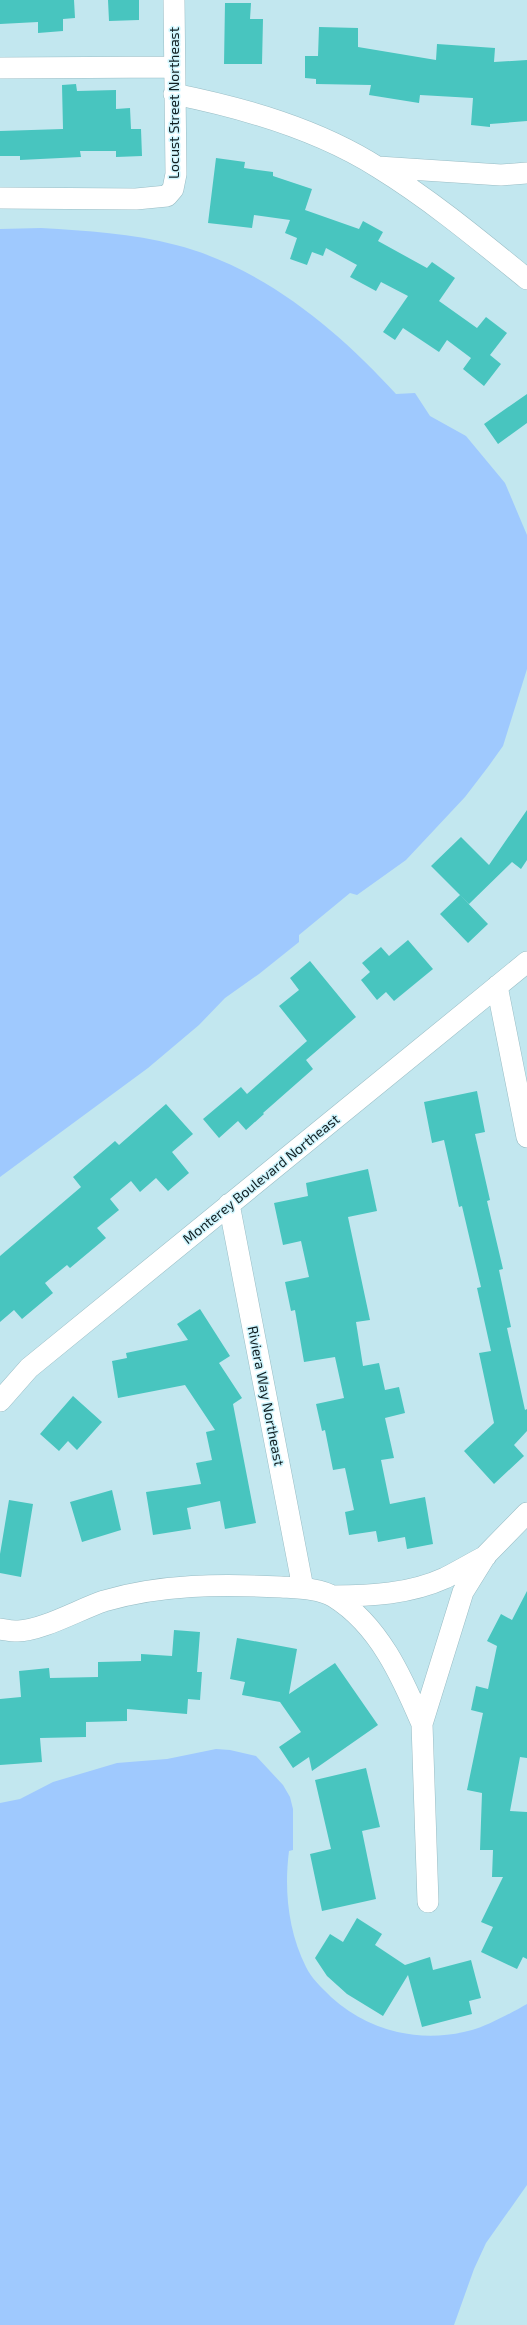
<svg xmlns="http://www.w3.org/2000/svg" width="527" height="2325" viewBox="0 0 527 2325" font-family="'Exo 2',sans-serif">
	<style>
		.water { fill: #9fc9fe }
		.building { fill: #48c5bf }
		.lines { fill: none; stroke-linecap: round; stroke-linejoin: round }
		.minor-casing { stroke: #99bdc5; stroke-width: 22 }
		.minor { stroke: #fff; stroke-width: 21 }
		.labels { text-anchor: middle; stroke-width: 3; stroke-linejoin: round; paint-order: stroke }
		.street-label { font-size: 14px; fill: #101e21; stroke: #cff5fd }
	</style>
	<rect width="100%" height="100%" fill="#c2e7ef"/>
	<path class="water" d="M41,228C87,231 132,233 176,245C262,267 338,330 396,394L415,393L430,416L466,436L505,483L527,535V669L503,746L488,767L465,797L406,860L357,895L350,893L299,935V942L259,974L225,998L199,1025L148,1068L0,1177V229Z
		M216,1749L230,1750L256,1756L283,1785L290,1797L293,1809V1850L289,1851C284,1890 288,1931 306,1967C311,1978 322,1988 331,1997C370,2032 421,2044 472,2030C487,2026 513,2012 527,2004V2185L486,2243L474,2269L454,2325H0V1803L20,1799L53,1782L117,1763L167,1759Z"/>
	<path class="building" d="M0,0H74L75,18L63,19V31L38,33V22L0,24Z
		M108,0H139V20L109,21Z
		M225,3H251L250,19H263L262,64H224Z
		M319,27L358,28V47L436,60L437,44L495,48L494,62L527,60V121L490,124V127L471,125L473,98L420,95L419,103L369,95L371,85L316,84V79L305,78V56H318Z
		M76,84L77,91L116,90V109L130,108L131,129H141L142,156L116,157V151H80L81,157L20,160V156H0V131L63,129L62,85Z
		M216,158L245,162L244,168L273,172V176L312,189L305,210L359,229L363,221L383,232L378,241L427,268L432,262L455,278L439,301L477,328L486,317L507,333L490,355L501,364L484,386L463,369L471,358L447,340L439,352L403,328L395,340L383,332L408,296L381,282L376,291L350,277L357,265L326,248L323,256L312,252L307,265L290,259L297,238L285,233L290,220L254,215L252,228L208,223Z
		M527,394V423L498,444L484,424Z
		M527,810V860L521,869L512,862L469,904L431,866L461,837L489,865Z
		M460,895L488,924L468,943L440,914Z
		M408,940L433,969L394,1001L386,992L377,1000L361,980L370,972L362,963L381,947L389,956Z
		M310,961L356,1017L306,1060L313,1069L263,1113L264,1114L246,1130L238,1121L219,1138L203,1119L241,1087L247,1094L307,1041L279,1006L299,990L290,978Z
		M477,1091L485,1132L475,1134L490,1200L487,1201L503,1269L499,1270L511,1327L507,1328L525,1410L527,1409V1431L514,1445L524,1456L494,1484L464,1451L494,1423L479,1353L491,1351L477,1288L481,1287L462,1206L459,1207L444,1140L432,1143L424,1102Z
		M166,1104L193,1134L172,1152L189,1173L168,1191L156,1178L140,1192L131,1181L110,1199L119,1210L97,1228L106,1238L70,1268L67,1265L45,1283L53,1293L22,1319L14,1310L0,1322V1256L81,1187L73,1177L115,1141L119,1145Z
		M368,1169L377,1211L348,1217L370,1320L356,1322L363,1366L379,1363L385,1390L399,1387L405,1413L385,1418L394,1458L381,1460L390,1504L425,1497L433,1544L407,1549L405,1537L378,1542L376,1531L349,1535L345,1512L354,1510L345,1468L333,1470L325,1430L322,1431L316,1404L344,1398L335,1357L304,1362L295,1310L291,1311L285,1282L309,1277L301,1241L283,1245L274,1203L308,1196L306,1183Z
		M200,1309L230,1356L219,1363L242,1398L233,1404L256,1523L225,1529L220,1501L187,1508L191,1529L153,1535L146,1492L201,1484L196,1463L212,1460L206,1432L215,1430L185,1385L118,1398L112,1361L127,1358L126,1353L188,1340L177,1324Z
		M73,1396L102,1422L77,1450L68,1441L59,1451L40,1434Z
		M112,1490L121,1530L82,1542L70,1502Z
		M9,1500L33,1504L21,1577L0,1573V1554Z
		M527,1591V1758L520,1757L510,1811L527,1812V1959L523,1957L517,1969L481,1952L493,1927L481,1922L503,1877H492L493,1850H480L482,1793L467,1790L483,1713L471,1710L476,1686L488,1689L497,1646L487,1641L501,1614L512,1620Z
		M174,1630L200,1632L197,1672H202L200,1700L188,1699L187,1714L127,1709V1721L86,1722V1737L40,1738L42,1762L0,1765V1699L21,1697L19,1671L49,1668L50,1678L98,1677V1662L141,1661V1654L172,1656Z
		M237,1638L297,1649L289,1694L335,1663L378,1725L312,1771L309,1757L293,1768L279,1747L301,1732L280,1702L242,1695L245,1682L230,1679Z
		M366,1768L380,1827L362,1831L376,1899L322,1911L310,1854L331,1849L315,1780Z
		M357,1918L382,1934L375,1945L405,1965L430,1957L433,1970L471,1960L481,1998L469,2001L472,2014L422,2027L408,1975L383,2016L347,1994L327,1976L315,1958L330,1934L343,1942Z"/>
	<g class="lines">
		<g class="minor-casing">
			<path id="minor" d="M0,68L174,67
				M174,94C244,108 318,129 379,168C431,200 479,240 527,279
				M378,167L501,175L527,173
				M0,198L136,199L167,196L173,189L176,174L174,0
				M497,986L527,1137
				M229,1204L303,1588
				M0,1401L29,1368L527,962
				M333,1596C370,1596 410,1594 445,1578C459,1571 472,1563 486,1556
				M0,1629C6,1630 12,1631 18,1631C41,1631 80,1609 104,1601C161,1584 222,1584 281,1587C297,1588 320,1588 334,1597C379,1625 402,1677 422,1724
				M428,1902L422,1724L463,1592L486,1555L527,1513"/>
		</g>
		<use href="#minor" class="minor"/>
	</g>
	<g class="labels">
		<g class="street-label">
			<text transform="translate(174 103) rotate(-90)" y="5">Locust Street Northeast</text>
			<text transform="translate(261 1179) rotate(-39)" y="5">Monterey Boulevard Northeast</text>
			<text transform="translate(266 1396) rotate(79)" y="5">Riviera Way Northeast</text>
		</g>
	</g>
</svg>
